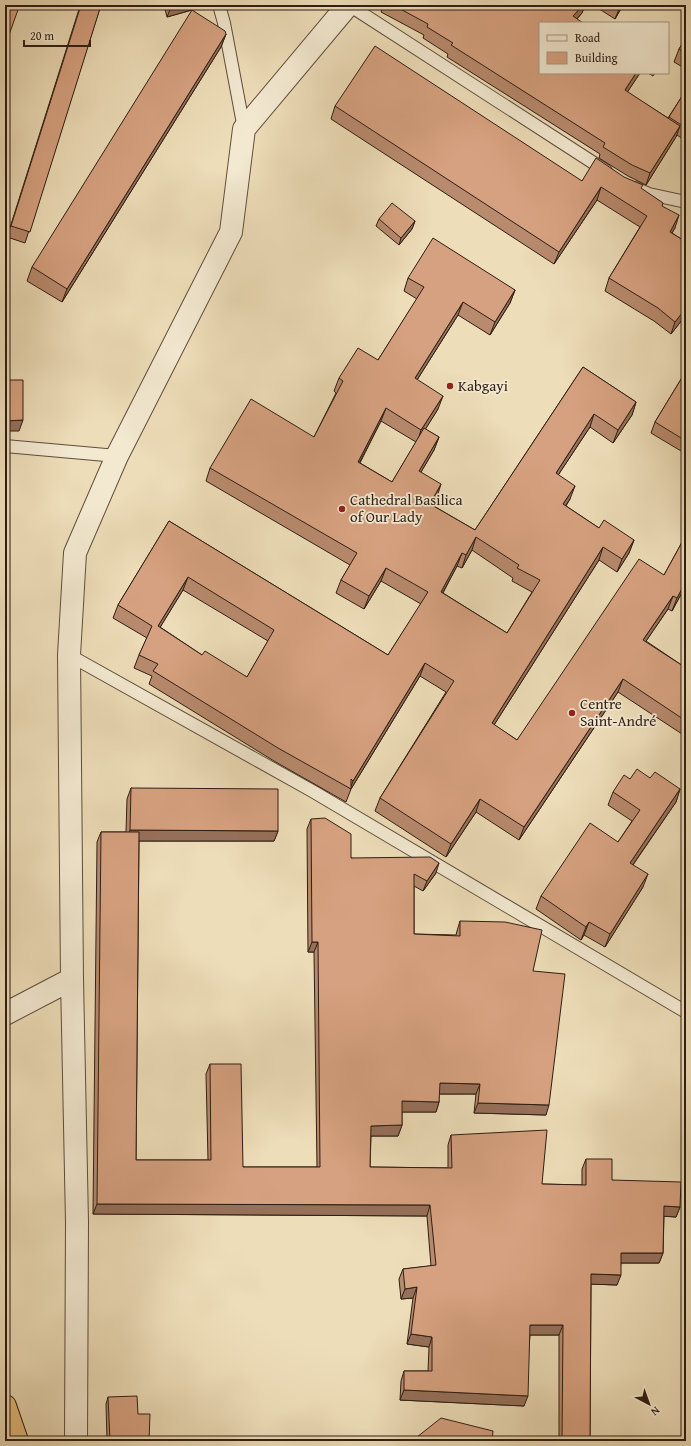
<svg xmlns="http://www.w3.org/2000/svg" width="691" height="1446" viewBox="0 0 691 1446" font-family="'Gentium Book Plus',serif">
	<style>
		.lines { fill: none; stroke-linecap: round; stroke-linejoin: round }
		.lane-casing { stroke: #5e4d3c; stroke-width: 14 }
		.street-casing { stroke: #5e4d3c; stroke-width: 24 }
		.highway-casing { stroke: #2e1d13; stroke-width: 24 }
		.lane { stroke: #f3e9d1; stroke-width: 12 }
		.street { stroke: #f3e9d1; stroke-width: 22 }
		.highway { stroke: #e6be7c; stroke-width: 22 }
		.wall { fill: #b88a6e; stroke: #2e1d13; fill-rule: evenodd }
		.shaded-wall { fill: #96715a; stroke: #2e1d13 }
		.building { fill: #d6a180; stroke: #2e1d13; fill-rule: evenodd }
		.poi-dot { fill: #8f2418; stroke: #f3e9d1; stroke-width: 1.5 }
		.labels { text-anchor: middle; stroke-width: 3.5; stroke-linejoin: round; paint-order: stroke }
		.poi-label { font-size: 15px; fill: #2e1d13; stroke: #f3e9d1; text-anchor: start }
	</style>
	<rect width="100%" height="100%" fill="#edddb8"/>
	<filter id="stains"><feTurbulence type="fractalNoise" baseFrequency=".005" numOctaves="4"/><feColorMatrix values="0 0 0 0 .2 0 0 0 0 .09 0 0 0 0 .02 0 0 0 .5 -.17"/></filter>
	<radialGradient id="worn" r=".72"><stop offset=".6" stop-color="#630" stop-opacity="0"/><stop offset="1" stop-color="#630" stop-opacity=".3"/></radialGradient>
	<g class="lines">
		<g class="lane-casing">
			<path id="lane" d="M219,5L224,23L244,129
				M349,5L606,171
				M635,188L649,194L686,202
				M5,446L117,456
				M69,655L314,792L686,1012"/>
		</g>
		<g class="street-casing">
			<path id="street" d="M72,979L77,1222L76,1441
				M5,1014L72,979L69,655L75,553L117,456L231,232L244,129L348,5"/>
		</g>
		<g class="highway-casing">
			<path id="highway" d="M5,1406L17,1441"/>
		</g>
		<use href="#lane" class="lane"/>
		<use href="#street" class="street"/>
		<use href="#highway" class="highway"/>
	</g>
	<path class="wall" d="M77,5H101L25,243L7,237L80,6Z
		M164,5H200L199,8L167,17Z
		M384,5H585L582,13L577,19L540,73H640L627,92L668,118L686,90V141L677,135L646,185L628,176L599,158L600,154L447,57L448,54L423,38L424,35L381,12Z
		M593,5H623L615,19Z
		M226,34L221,47L62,302L27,281L32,267Z
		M686,38V69L674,62L679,49Z
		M648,73H655L653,76Z
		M335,106L582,181L641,189L663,203L662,206L675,228L672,233L686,242V315L671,334L654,321L605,291L609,278L640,227L597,200L554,264L331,119Z
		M379,219L415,221L412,229L399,245L376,226Z
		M408,278L515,290L510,303L490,335L458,315L417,380L438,409L425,429L439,437L434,450L421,472L437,497L432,505L475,530L583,367L636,402L632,415L613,443L590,427L558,475L570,499L566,506L599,528L634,540L629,553L617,572L599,560L494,725L517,740L664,575L686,535V585L672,611L668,609L646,641L686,668V729L682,734L618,692L519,840L476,812L446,857L375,811L380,798L446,692L420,676L351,789L346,802L274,761L149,684L152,676L134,668L139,655L147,638L113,618L118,605L169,521L388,655L421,604L381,581L364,609L336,593L341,580L350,565L206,481L210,468L314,437L336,393L334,391L339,378L378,360L417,299L404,291ZM381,421L416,442L392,482L360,463ZM472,550L513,578L512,581L532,592L507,633L443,593L457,566L462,568ZM183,590L268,641L247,677L202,655L160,627Z
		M686,371V454L651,433L655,422Z
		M650,778L680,789L676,802L633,865L643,887L605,947L584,935L581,940L536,909L541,896L618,842L632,821L608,805L613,792L630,779Z
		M131,788L278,831L274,841H139L136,1160H208L206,1074L210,1064L243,1167H317L314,952H308L307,829L311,819L351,858L436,873L423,891L414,886V934L456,935L457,931L460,921L533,971L546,1115L474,1113L476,1094H439V1102L436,1112H402V1125L398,1136H371L370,1167L448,1168V1145L451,1135L542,1184L582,1185V1169L586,1159L612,1180L680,1207L676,1217L664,1216L663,1253L659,1263H621L617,1285L591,1284L590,1441H559V1335H530L524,1406L400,1400L401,1381L404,1371H428L429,1347L407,1344L413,1298L401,1299L399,1279L403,1269L431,1266L427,1216L93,1214L97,842L101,832H126L127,799Z
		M108,1397L138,1414L149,1441H107L106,1404Z"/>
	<path class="shaded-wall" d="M177,5H200L199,8L167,17L171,7Z
		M583,5H585L582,13L573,23V16Z
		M621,5H623L615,19L619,9Z
		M226,34L221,47L62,302L67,289Z
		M636,73H640L621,102L625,90Z
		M680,126L676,137L646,185L650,173Z
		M601,187L597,200L554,264L559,252Z
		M679,215L675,228L665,244L670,232Z
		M415,221L412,229L399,245L401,238Z
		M515,290L510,303L490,335L495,322Z
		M463,302L458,315L410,391L415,378Z
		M686,308V315L671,334L675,322Z
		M443,396L438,409L417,443L421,430Z
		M636,402L632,415L613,443L618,430Z
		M386,408L381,421L353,475L358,462Z
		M594,414L590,427L551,486L556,473Z
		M23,420L19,431H5V421Z
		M439,437L434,450L414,484L419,471Z
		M441,484L437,497L425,517L430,504Z
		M575,486L570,499L558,517L563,504Z
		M476,537L472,550L462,568L466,555Z
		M634,540L629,553L617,572L622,559Z
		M603,547L599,560L487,736L492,723Z
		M462,553L457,566L436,605L441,592Z
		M386,568L381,581L364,609L369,596Z
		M188,577L183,590L153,639L158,626Z
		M686,581V585L672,611L677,598Z
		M673,596L668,609L638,653L643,640Z
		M425,663L420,676L351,789H350L353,781Z
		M623,679L618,692L519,840L524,827Z
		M686,724V729L682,734Z
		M680,789L676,802L625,876L630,863Z
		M480,799L476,812L446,857L451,844Z
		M130,830L278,831L274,841H126Z
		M439,863L436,873L423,891L427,881Z
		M648,874L643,887L605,947L610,934Z
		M589,922L584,935L581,940L586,927Z
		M312,942H318L314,952H308Z
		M440,1083L480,1084L476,1094H436Z
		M402,1101L439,1102L436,1112H398Z
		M478,1103L549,1105L546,1115L474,1113Z
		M402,1125L398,1136H367L371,1126Z
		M97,1204L430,1205L427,1216L93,1214Z
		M664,1206L680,1207L676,1217L660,1216Z
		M621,1253H663L659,1263H617Z
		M591,1274L621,1275L617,1285L588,1284Z
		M417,1287L413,1298L401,1299L405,1289Z
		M530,1325H563L559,1335H526Z
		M411,1334L432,1337L429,1347L407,1344Z
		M404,1390L528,1396L524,1406L400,1400Z"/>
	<path class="building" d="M5,5H13L19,7L5,46Z
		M81,5H101L30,232L11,226Z
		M171,5H177L171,7Z
		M393,5H583L573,16L583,23H540V73H636L625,90L680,126L650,173L632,165L603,147L605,143L451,45L453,43L427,27L428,24Z
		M613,5H621L619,9Z
		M192,10L225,31L226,34L67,289L32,267Z
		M686,38V54L679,49Z
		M375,46L582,181L596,158L624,177L643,185L641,188L663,203L662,206L679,215L670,232L686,242V308L675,322L658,308L609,278L647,216L601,187L559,252L335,106Z
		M686,90V128L669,117Z
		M392,203L415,221L401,238L379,219Z
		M433,238L515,290L495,322L463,302L415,378L443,396L421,430L386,408L358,462L392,482L424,428L439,437L419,471L441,484L430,504L475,530L583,367L636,402L618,430L594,414L556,473L575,486L563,504L599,528L604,520L634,540L622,559L603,547L492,723L517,740L639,559L664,575L686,535V581L677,598L673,596L643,640L686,668V721L623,679L524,827L480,799L451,844L380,798L454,681L425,663L353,781L351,779V789L278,748L153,671L158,664L139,655L152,626L118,605L169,521L388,655L428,592L386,568L369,596L341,580L357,553L210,468L251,399L314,437L343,381L339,378L358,348L378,360L424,287L408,278ZM476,537L519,565L517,568L540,580L507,633L441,592L462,553L466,555ZM188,577L274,630L247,677L205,651L202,655L158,626Z
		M686,371V441L655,422Z
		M5,380H23V420L5,421Z
		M637,769L650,778L655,772L680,789L630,863L648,874L610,934L589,922L586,927L541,896L590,823L618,842L640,810L613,792L624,775L630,779Z
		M131,788L278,789V831L130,830Z
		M325,818L351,834V858L430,857L439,863L427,881L414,874V934L460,936V921L505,922L542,930L533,971L565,974L549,1105L478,1103L480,1084L440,1083L439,1102L402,1101V1125L371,1126L370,1167L452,1168L451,1135L547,1130L542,1184L586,1185V1159H612V1180L681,1182L680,1207L664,1206L663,1253H621V1275L591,1274L590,1441H562L563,1325H530L528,1396L404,1390V1371H432V1337L411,1334L417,1287L405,1289L403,1269L436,1265L430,1205L97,1204L101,832H139L136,1160H211L210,1064H241L243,1167H320L318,942H312L311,819Z
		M137,1396L138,1414H150L149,1441H110L108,1397Z
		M441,1418L493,1431L492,1441H412Z"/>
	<g class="poi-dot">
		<circle cx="450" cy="386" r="4"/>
		<circle cx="342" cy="509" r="4"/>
		<circle cx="572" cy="713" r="4"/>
	</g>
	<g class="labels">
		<g class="poi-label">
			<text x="458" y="391">Kabgayi</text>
			<text x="350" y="505">Cathedral Basilica<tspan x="350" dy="17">of Our Lady</tspan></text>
			<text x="580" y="709">Centre<tspan x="580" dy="17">Saint-André</tspan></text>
		</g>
	</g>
	<rect width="691" height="1446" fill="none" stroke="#edddb8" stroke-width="20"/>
	<rect x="6" y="6" width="679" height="1434" fill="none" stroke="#2e1d13" stroke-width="2"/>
	<rect x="10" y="10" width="671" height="1426" fill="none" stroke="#2e1d13"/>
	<rect x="539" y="22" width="130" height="52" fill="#f3e9d1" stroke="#a49785"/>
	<rect x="547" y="35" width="20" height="6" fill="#f3e9d1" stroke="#a49785"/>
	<text x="575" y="42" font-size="12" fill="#2e1d13">Road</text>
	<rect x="547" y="52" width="20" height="12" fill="#d6a180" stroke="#a49785"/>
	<text x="575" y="62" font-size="12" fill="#2e1d13">Building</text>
	<g transform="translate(649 1404) rotate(139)" stroke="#f3e9d1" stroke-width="3" paint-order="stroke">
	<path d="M0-3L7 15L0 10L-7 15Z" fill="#2e1d13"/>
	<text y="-6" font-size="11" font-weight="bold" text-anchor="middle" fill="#2e1d13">N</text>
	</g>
	<path d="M24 40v6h66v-6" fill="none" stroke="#2e1d13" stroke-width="2"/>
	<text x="30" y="40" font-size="12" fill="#2e1d13" stroke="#f3e9d1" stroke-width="3" paint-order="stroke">20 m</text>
	<rect width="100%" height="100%" filter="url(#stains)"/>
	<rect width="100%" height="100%" fill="url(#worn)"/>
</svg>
